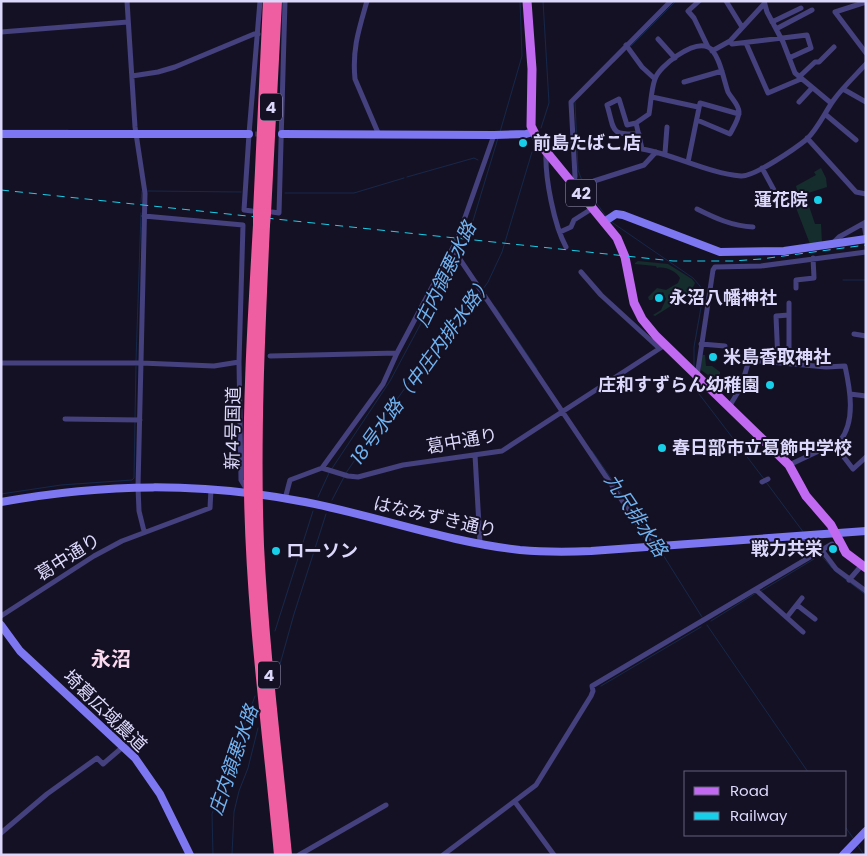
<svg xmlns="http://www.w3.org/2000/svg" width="867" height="856" viewBox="0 0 867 856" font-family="Poppins,'Noto Sans JP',sans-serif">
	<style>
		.green { fill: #152d2d }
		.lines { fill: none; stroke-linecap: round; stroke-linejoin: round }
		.stream { stroke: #15284a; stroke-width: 1 }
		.street-tunnel { stroke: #332f44; stroke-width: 5; stroke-dasharray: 5 2.5; stroke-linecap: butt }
		.street { stroke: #44417e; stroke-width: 5 }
		.secondary { stroke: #7d78f2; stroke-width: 8 }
		.primary { stroke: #c169f0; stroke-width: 9 }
		.highway { stroke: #ef5ea1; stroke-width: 10 }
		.rail { stroke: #17cfe8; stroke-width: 1; stroke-dasharray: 8 6; stroke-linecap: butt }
		.highway-bridge { stroke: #ef5ea1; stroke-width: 10 }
		.poi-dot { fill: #17cfe8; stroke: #151124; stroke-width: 2 }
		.labels { text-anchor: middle; stroke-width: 4; stroke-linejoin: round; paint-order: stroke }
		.shield { fill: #151124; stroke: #a09cba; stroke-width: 1 }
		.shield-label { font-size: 16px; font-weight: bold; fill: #dcd8fb }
		.poi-label { font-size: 18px; font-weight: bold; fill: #dcd8fb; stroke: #151124; text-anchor: start }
		.street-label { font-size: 18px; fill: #dcd8fb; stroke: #151124 }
		.water-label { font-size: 19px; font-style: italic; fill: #70b3f1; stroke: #151124 }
		.quarter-label { font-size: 20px; font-weight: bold; fill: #fbd9ee; stroke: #151124 }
	</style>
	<rect width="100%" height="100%" fill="#151124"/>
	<path class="green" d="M821,168L826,178L827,187L805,194L815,224H821L822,243L810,244L793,200L799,197L796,186L816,175L814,172Z
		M638,261L668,264L692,279L695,283C692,291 686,296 678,299L675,297L674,304L655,316L653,315L661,310L666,299L663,292L656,295L652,300H649L648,297L657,288L666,290L678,283L680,278C676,271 665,266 657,268L656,266L635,264V263Z
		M703,355H705L706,366H712L720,372V378L725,380L722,385L715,387L708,375L701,370V357Z"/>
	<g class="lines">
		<path class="stream" d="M631,46L676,1
			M614,62L626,50
			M575,102L578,170L584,186
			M541,128L549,103L543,1
			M2,130H68
			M500,132L522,56L520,1
			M407,177L474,158L478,160
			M586,189L606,216
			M148,191L241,192
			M285,193H354L404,178
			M141,202L142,191
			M610,221L693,278L700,286L703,296L694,347V367
			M459,252L469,234L498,138
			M843,280H866
			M483,289L488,282L502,252L532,152
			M495,307L537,369
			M136,361L141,213
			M693,378L696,390L764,479
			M135,418L136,366
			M592,451L656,543
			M331,470L390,381L456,258
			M346,473C388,411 431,349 480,292
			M766,482L804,533
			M1,494L61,485L132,480L134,478L135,422
			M318,497L329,473
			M332,500L344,477
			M808,538L817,551
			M660,550L702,617
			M820,554L832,568
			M835,571L866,595
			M761,591L814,559
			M711,621L756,593
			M707,625L808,772
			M275,631L313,511
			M277,675L294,614L326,514
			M601,686L701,627
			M846,828L853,838
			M858,846L864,855
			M213,855L212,814L255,696
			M232,855L234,812L239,791L248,768L258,728"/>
		<path class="street-tunnel" d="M255,134H276"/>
		<path class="street" d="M127,1L135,127L145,193L138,487L139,511L144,531
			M367,1C359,29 352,49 355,79L379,135
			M699,1L688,11L694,18L708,47
			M726,1L742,27
			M764,1L767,12L783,42L795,73L831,103
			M866,2L835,12L866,53
			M772,22L801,8
			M776,29L812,10
			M1,32L128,22
			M658,39L675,58
			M730,41L732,44L807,35L811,48L789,58
			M746,43L768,93L801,79
			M626,45L642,67L655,79
			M712,51L730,41L764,4
			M132,76L158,72L175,67L254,34H258
			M799,77L815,62H819L834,47
			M684,82L722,71
			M843,89L866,102
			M652,97L698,107
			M799,102L812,88
			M825,114L856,140
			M697,120L730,134C733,128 739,119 739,112C739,105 731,98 728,92C724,81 719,52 708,47C693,40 659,66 655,79C651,90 651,103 649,114L636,123L642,149C676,155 707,173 741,176C754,177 796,148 807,139C818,128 824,114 833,101C842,88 855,76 866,64
			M636,123L627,125L619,99L607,105C615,131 609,135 639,134
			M807,138L856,192L866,194
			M546,153C545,178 554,225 566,247
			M665,153L667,127
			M688,162L700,103L739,114
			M762,168L775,192
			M574,184L575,176L571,102L671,1
			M581,192L594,181L644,165L656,152
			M697,209C715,218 732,226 753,227
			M252,211L244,210L249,134L260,1
			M272,212L279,213L285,1
			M144,216L243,225L239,362L241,480L247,490
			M864,223L866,237
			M560,232L571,227L574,220L593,208
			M833,243L839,237L866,222
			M453,249L658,554
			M581,272L601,295L659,348
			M796,288V280L814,278L813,258
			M789,315V363
			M854,334L866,336
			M701,344L725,346
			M270,356L397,353
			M778,362L776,316L789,315V303
			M1,363H141L214,366L239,362
			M697,376L713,270L715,267L761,266L866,252
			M850,394L866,396
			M729,407L741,387L749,360L826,367L845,366C850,389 856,421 840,441L789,465
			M65,419L140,420
			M834,444L853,469L866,457
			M475,455L480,543
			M322,468L383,384L397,353L457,240L494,135
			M762,482L768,479
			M285,499L290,480L322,468L348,476L358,477L403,465L502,451L665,345
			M799,536L812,555
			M821,549L836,569L866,591
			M849,580L862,565
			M756,590L803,632
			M797,605L815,619
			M1,616L94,556L122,541L210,508L211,489
			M787,617L802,598
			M515,802L554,855
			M1,833L47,794L97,758L103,764L124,746
			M299,855L386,805
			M443,855L536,785L591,696L593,691L592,686L832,544"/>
		<path class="secondary" d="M1,134H249
			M282,134L494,135L526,134L533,132
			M604,222L616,214L623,215L720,252L784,251L866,239
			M1,502C105,483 201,482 305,502C377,516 447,542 520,550C543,552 567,552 591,551L866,531
			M1,625L20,651L135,758L160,794L190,855
			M843,855L866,831"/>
		<path class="primary" d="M527,1L532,69L531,126L540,144L617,238L625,257L634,303L642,319L656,336L789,465L806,496L831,525L846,553L866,568"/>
		<path class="highway" d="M258,213L268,1
			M266,213L277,1
			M258,225C253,314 247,404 249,493C251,614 268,735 279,855
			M265,225C260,332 255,439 259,546C264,649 277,752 287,855"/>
		<path class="rail" d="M1,190L673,261H733L761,259L866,245"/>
		<path class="highway-bridge" d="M258,225V213
			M265,225L266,213"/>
	</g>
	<g class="poi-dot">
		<circle cx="523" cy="143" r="5"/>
		<circle cx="818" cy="200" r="5"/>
		<circle cx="659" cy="298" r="5"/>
		<circle cx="713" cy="357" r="5"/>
		<circle cx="770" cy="385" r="5"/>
		<circle cx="662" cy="448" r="5"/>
		<circle cx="833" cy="549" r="5"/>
		<circle cx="276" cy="551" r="5"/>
	</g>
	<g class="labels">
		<g class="shield">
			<rect x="260" y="93.5" width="22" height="27" rx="4"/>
			<rect x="566" y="179.5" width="30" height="27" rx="4"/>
			<rect x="258" y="661.5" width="22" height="27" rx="4"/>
		</g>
		<g class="shield-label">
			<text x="271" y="113">4</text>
			<text x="581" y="199">42</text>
			<text x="269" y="681">4</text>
		</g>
		<g class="poi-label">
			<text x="533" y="149">前島たばこ店</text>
			<text x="808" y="206" text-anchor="end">蓮花院</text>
			<text x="669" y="304">永沼八幡神社</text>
			<text x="723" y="363">米島香取神社</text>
			<text x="760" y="391" text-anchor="end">庄和すずらん幼稚園</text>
			<text x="672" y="454">春日部市立葛飾中学校</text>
			<text x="823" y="555" text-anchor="end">戦力共栄</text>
			<text x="286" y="557">ローソン</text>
		</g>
		<g class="street-label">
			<text transform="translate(233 428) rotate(-89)" y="6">新4号国道</text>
			<text transform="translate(462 441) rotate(-10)" y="6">葛中通り</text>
			<text transform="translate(435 517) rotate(13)" y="6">はなみずき通り</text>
			<text transform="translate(68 557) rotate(-32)" y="6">葛中通り</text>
			<text transform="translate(105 711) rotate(44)" y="6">埼葛広域農道</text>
		</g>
		<g class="water-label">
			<text transform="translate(445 274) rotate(-64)" y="7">庄内領悪水路</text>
			<text transform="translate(421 370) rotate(-54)" y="7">18号水路（中庄内排水路）</text>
			<text transform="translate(636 515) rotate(56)" y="7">九尺排水路</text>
			<text transform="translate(233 760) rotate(-71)" y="7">庄内領悪水路</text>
		</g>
		<g class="quarter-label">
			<text x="111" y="666">永沼</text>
		</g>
	</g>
	<rect width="867" height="856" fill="none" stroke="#dcd8fb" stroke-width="5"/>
	<rect x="684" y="771" width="162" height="65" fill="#151124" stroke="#65617a"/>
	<rect x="694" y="787" width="25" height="8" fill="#c169f0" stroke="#65617a"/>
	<text x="730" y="796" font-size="15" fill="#dcd8fb">Road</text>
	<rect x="694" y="812" width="25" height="8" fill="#17cfe8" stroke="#65617a"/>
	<text x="730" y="821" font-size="15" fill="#dcd8fb">Railway</text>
</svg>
